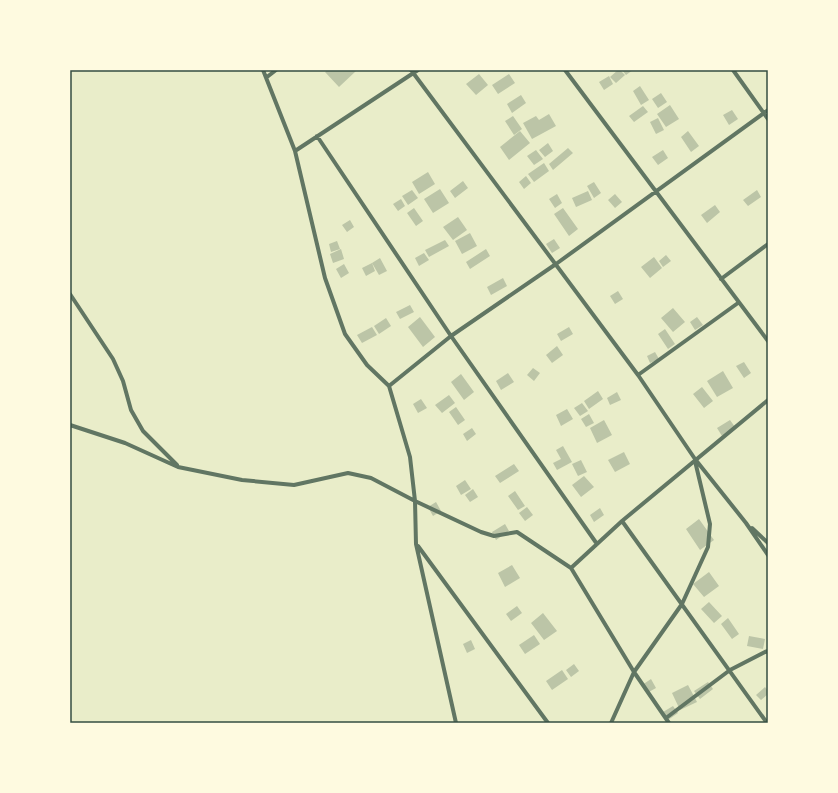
<svg xmlns="http://www.w3.org/2000/svg" width="838" height="793" viewBox="0 0 838 793" font-family="Jost,sans-serif">
	<style>
		.building { fill: #bcc5a7 }
		.lines { fill: none; stroke-linecap: round; stroke-linejoin: round }
		.minor { stroke: #617663; stroke-width: 4 }
		.neatline { fill: none; stroke: #344e41; stroke-width: 1.5 }
	</style>
	<rect width="100%" height="100%" fill="#e9edc9"/>
	<path class="building" d="M328,70H355L356,71L339,87L325,72Z
		M618,70H620L625,75L616,83L610,77Z
		M622,70H633L626,75Z
		M479,74L488,85L476,95L466,84Z
		M509,74L515,83L498,94L492,85Z
		M609,76L613,84L604,90L599,82Z
		M640,86L649,100L641,105L633,91Z
		M661,93L667,102L658,108L652,99Z
		M521,95L526,103L512,113L507,104Z
		M670,105L679,119L666,127L657,114Z
		M643,106L648,112L634,122L629,116Z
		M732,110L738,119L729,125L723,115Z
		M549,114L556,126L532,139L523,123L536,116L539,120Z
		M513,116L522,129L514,135L505,121Z
		M658,118L664,130L656,134L650,122Z
		M520,131L530,143L509,160L500,147Z
		M688,131L699,146L691,152L681,137Z
		M548,143L553,151L545,157L539,150Z
		M568,148L573,153L553,170L549,164Z
		M536,150L543,159L534,165L527,156Z
		M663,150L668,158L658,165L652,157Z
		M544,163L549,171L534,182L528,174Z
		M428,172L435,184L419,194L412,182Z
		M526,176L531,183L524,189L519,182Z
		M463,181L468,188L455,198L450,191Z
		M594,182L601,193L594,198L587,186Z
		M440,189L449,203L433,213L424,199Z
		M412,190L418,198L408,205L402,196Z
		M757,190L761,197L748,206L743,200Z
		M588,191L592,200L576,207L572,198Z
		M557,194L562,203L555,208L549,199Z
		M615,194L622,202L615,208L608,200Z
		M401,199L405,206L398,211L393,204Z
		M715,205L720,212L707,223L701,215Z
		M414,208L423,221L416,226L407,213Z
		M563,208L578,229L569,236L554,214Z
		M458,217L467,230L453,240L443,227Z
		M350,220L354,227L347,232L342,225Z
		M470,233L477,246L462,254L455,241Z
		M554,239L560,248L552,253L546,244Z
		M445,240L449,246L429,257L425,250Z
		M337,241L340,249L331,252L329,244Z
		M341,249L344,259L333,263L330,254Z
		M486,249L490,256L470,269L466,262Z
		M424,253L429,260L419,266L415,258Z
		M666,255L671,261L663,267L659,261Z
		M654,257L662,268L650,278L641,267Z
		M380,258L387,271L379,275L372,263Z
		M372,263L375,271L366,276L362,268Z
		M344,264L349,273L341,278L336,269Z
		M503,278L507,286L491,295L487,287Z
		M618,291L623,299L615,304L610,296Z
		M410,305L414,312L400,319L396,312Z
		M673,308L685,322L673,332L661,318Z
		M420,317L435,337L423,347L408,327Z
		M697,317L703,325L695,330L690,322Z
		M386,318L391,326L379,334L374,326Z
		M372,327L377,335L362,343L357,335Z
		M569,327L573,334L561,341L557,334Z
		M665,329L675,344L668,349L658,334Z
		M557,346L563,355L552,363L546,355Z
		M655,352L659,359L650,363L647,356Z
		M744,362L751,373L744,378L736,366Z
		M533,368L540,373L534,381L527,375Z
		M723,371L733,388L717,397L707,381Z
		M508,373L514,382L501,390L496,381Z
		M461,374L474,392L464,400L451,382Z
		M702,387L713,401L704,408L693,394Z
		M598,391L603,399L589,409L584,401Z
		M617,392L621,400L610,405L607,398Z
		M449,395L455,403L442,413L435,405Z
		M421,399L427,408L418,413L413,404Z
		M582,403L588,411L580,416L574,408Z
		M456,407L465,420L458,425L449,412Z
		M567,409L573,419L561,426L556,415Z
		M589,414L594,423L586,427L581,419Z
		M604,420L612,435L597,443L590,428Z
		M730,420L735,427L722,436L717,428Z
		M472,428L476,434L467,441L463,434Z
		M563,446L572,462L557,470L553,463L561,459L556,450Z
		M624,452L630,464L615,472L608,460Z
		M581,460L587,472L578,476L572,464Z
		M514,464L519,471L500,483L495,476Z
		M584,476L594,487L581,497L572,485Z
		M465,480L471,489L461,495L456,486Z
		M473,489L478,497L470,502L465,495Z
		M515,491L525,506L518,510L508,496Z
		M436,502L441,511L433,516L428,507Z
		M527,507L533,515L525,521L519,513Z
		M600,508L604,515L594,522L590,515Z
		M699,519L714,540L700,550L686,529Z
		M505,524L509,531L496,540L492,532Z
		M512,565L520,578L505,587L498,573Z
		M709,572L719,586L704,597L693,584Z
		M709,602L722,616L714,623L701,609Z
		M517,606L522,613L511,621L506,614Z
		M543,613L557,631L544,640L531,623Z
		M728,618L739,634L732,639L721,624Z
		M534,635L540,644L525,654L519,645Z
		M749,636L765,639L763,649L747,646Z
		M471,640L475,649L467,653L463,644Z
		M574,664L579,671L571,677L566,670Z
		M562,670L568,679L552,690L546,681Z
		M651,679L656,688L647,693L642,685Z
		M708,682L713,689L700,699L694,691Z
		M688,685L697,702L680,710L672,693Z
		M765,687L768,691V694L761,700L756,695Z
		M673,706L678,713L668,720L663,712Z"/>
	<g class="lines">
		<path class="minor" d="M263,70L295,151L325,278L345,334L367,365L389,386L410,457L415,501L416,544L456,723
			M411,70L638,375L695,459L746,523L768,555
			M565,70L768,341
			M733,70L768,119
			M267,77L276,70
			M317,136L451,336L597,544
			M295,151L418,70
			M721,279L768,244
			M70,294L113,359L123,381L131,410L143,431L177,465
			M638,375L738,303
			M389,386L451,336L556,264L768,110
			M70,425L125,443L178,467L242,480L294,485L348,473L371,478L415,501L481,532L494,536L517,532L571,568L634,672L669,723
			M622,521L767,723
			M752,528L768,543
			M418,546L548,723
			M571,568L622,521L768,400
			M666,718L730,670L765,652L768,651
			M611,723L634,672L682,604L708,547L710,524L695,461"/>
	</g>
	<rect width="838" height="793" fill="none" stroke="#fefae0" stroke-width="142"/>
	<rect x="71" y="71" width="696" height="651" class="neatline"/>
</svg>
